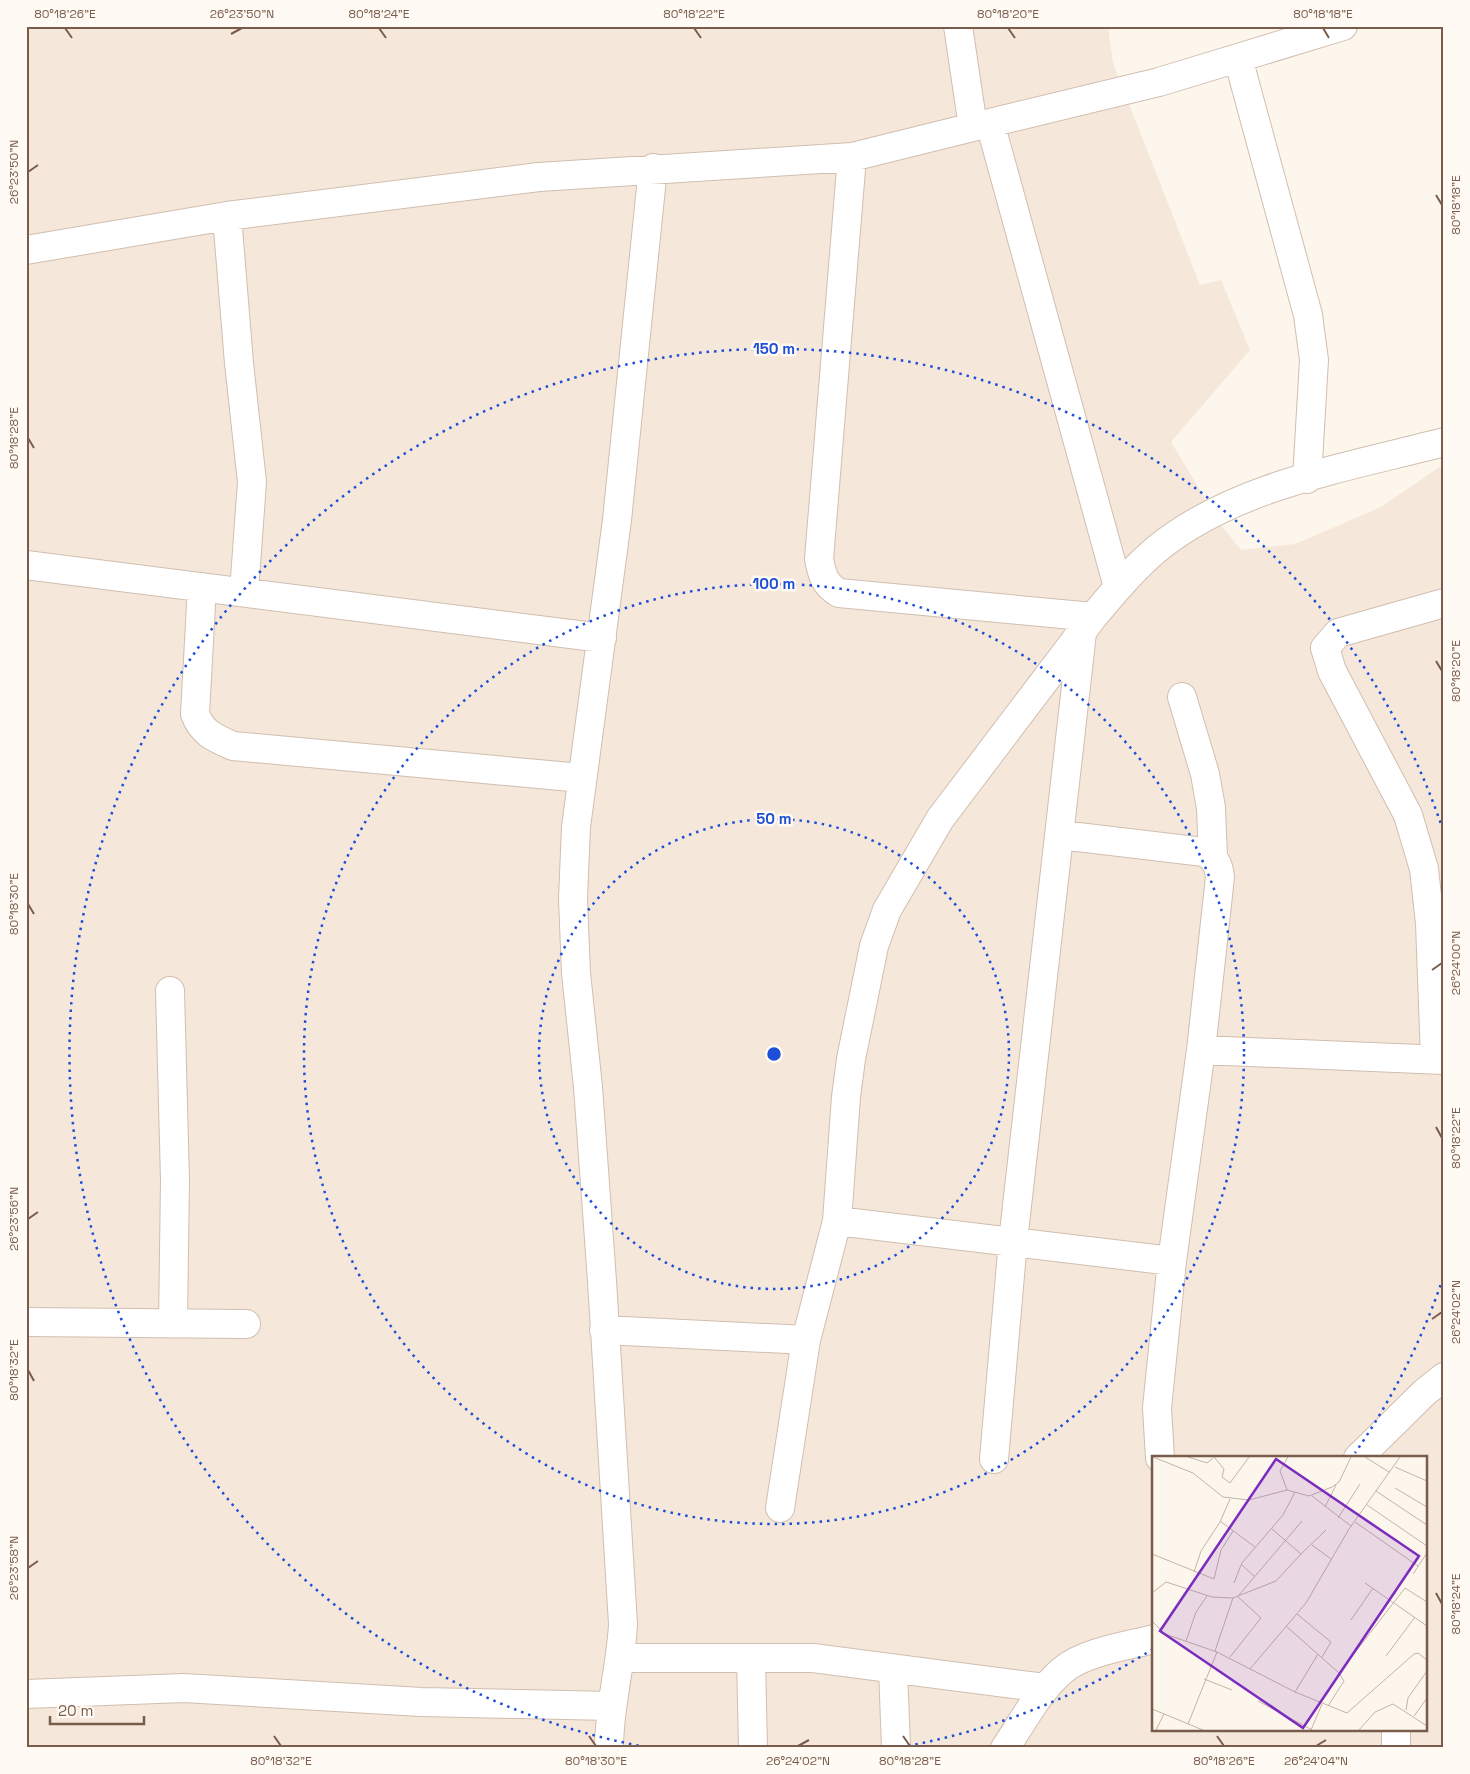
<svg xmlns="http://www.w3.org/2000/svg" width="1470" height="1774" viewBox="0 0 1470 1774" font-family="'Space Grotesk',sans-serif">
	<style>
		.residential { fill: #f5e8da; fill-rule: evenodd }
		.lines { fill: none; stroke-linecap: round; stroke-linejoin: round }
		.minor-casing { stroke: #d1beb0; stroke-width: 30 }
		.minor { stroke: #fff; stroke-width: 28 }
		.ticks { fill: none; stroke: #7a5c4d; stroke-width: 2 }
		.ring { fill: none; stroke: #1d4ed8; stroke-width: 2.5; stroke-dasharray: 2.5 5 }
		.inset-road { fill: none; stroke: #c5b3a7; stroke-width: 1 }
		.view { fill: #7b2cbf; fill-opacity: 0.15; stroke: #7b2cbf; stroke-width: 2.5 }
		.inset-edge { fill: none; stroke: #7a5c4d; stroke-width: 2.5 }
		.centre { fill: #1d4ed8; stroke: #fffaf3; stroke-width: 2.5 }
		.ring-label { font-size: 15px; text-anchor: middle; font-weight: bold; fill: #1d4ed8; stroke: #fffaf3; stroke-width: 5; stroke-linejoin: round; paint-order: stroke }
		.neatline { fill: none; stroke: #7a5c4d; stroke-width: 2 }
		.ticks-label { font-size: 12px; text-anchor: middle; fill: #7a5c4d }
	</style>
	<rect width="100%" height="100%" fill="#fdf6ec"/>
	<path class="residential" d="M26,26H1108L1113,63L1200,285L1221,280L1250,350L1171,442L1221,525L1241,550L1295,544L1381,507L1444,464V1748H26ZM1154,1458H1426V1730H1154Z"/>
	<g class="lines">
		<g class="minor-casing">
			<path id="minor" d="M1238,58L1308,315L1314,360L1307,479
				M990,123L1118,587
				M973,127L1159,82L1343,26
				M852,157L819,559C822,575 825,585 839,593L1093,617
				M227,216L239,363L252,482L244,592
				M26,250L227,216L539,177L852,157L973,127L958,26
				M26,565L602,638
				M202,587L195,714C202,733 215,738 233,746L582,778
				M1182,697L1205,774L1211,808L1213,857
				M1061,835L1204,852C1215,858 1219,865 1220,877L1201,1050L1172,1261L1157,1408L1160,1458
				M170,991L175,1180L173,1324
				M1201,1050L1444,1060
				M1435,1059L1430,923L1424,869L1408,815L1332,671L1325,648L1338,633L1444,603
				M837,1221L846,1097L851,1059L874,946L887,910L940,819L1093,617C1113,593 1134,568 1158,548C1236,485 1349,467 1444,442
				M26,1322L246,1324
				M604,1330L806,1340
				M1358,1458L1425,1392L1444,1377
				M994,1459L1013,1241L1082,633
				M780,1508L806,1340L837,1221L1172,1261
				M621,1658H813L1045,1688
				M751,1658L753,1748
				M893,1669L896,1748
				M26,1694L184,1688L421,1702L611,1706
				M1396,1730V1748
				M609,1748C609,1706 621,1666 623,1624L602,1281L588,1087L576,973L573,899L576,827L617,520L653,168
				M1005,1748C1023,1722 1038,1691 1063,1670C1084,1652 1127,1646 1154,1639"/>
		</g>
		<use href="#minor" class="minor"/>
	</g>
	<path class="ticks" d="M65,28L72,38M379,28L386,38M694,28L701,38M1008,28L1015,38M1323,28L1329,38M231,34L242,28M28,172L38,165M1436,195L1442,205M28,438L34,448M1436,661L1442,671M28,904L34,914M1432,970L1442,963M1436,1127L1442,1138M28,1219L38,1212M1432,1319L1442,1312M28,1370L34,1381M28,1568L38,1561M1436,1593L1442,1604M274,1736L281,1746M589,1736L596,1746M903,1736L910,1746M1217,1736L1224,1746M798,1746L809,1740M1316,1746L1326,1740"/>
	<g class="ring">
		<circle cx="774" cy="1054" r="235"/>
		<circle cx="774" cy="1054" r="470"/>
		<path d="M1443 1278A705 705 0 0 1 1355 1453M1153 1649A705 705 0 0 1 902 1747M646 1747A705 705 0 1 1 1443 830"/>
	</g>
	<g transform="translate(1152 1456)">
		<rect width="275" height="275" fill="#fdf6ec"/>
		<path class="inset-road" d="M1,1L41,17L71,41L97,44L135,34L157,40L180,31L187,26L199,1M36,1L55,7L61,2M62,1L72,13L70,21L78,27L97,1M213,1L237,16M243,11L275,25M243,32L275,51M135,34L128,15L136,1M224,35L275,69M160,40L199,70M215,49L275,90M173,51L184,29M186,62L208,28M68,65L103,91M203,66L266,110M120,73L149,98L174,74M160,89L179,103M0,98L62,123L69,94L81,75M42,116L49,95L68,66L78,43M261,118L275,97M103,121L89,108L131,59L143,36M82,127L89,109M213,127L275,170M0,137L14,126L60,141L81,142L124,125L149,98M87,139L150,65M145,158L179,186L170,201M199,164L221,132M0,165L13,178L65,196M134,170L187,217L253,132L275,146M34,185L44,156L55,140M63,195L81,142M234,200L263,161M78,201L109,162L85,140M98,213L154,147L197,73L248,1M52,223L80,234M143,236L166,198M106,245L160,274M176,250L192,225L187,217M0,253L51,274M254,254L256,242L275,215M262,260L275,242M36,268L65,196L143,236L195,257L262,198L266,197L275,204M4,274L12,258M159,274L170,248M207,274L223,256L241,248L275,270"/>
		<path class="view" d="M124,3L267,100L151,272L8,175Z"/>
		<rect width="275" height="275" class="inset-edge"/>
	</g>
	<circle cx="774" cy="1054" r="8" class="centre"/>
	<g class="ring-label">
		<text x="774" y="354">150 m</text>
		<text x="774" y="589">100 m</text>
		<text x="774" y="824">50 m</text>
	</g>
	<rect width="1470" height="1774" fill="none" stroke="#fffaf3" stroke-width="55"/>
	<path d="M50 1716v8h94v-8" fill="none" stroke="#7a5c4d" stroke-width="2.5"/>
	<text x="58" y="1716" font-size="15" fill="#7a5c4d" stroke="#fffaf3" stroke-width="4" paint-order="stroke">20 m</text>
	<rect x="28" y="28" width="1414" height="1718" class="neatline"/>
	<g class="ticks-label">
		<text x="65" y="18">80°18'26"E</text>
		<text x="242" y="18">26°23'50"N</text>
		<text x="379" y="18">80°18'24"E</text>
		<text x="694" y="18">80°18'22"E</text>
		<text x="1008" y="18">80°18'20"E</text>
		<text x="1323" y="18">80°18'18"E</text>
		<text transform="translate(14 172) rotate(-90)" y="4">26°23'50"N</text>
		<text transform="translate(1456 205) rotate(-90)" y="4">80°18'18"E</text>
		<text transform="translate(14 438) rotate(-90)" y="4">80°18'28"E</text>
		<text transform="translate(1456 671) rotate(-90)" y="4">80°18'20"E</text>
		<text transform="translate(14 904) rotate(-90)" y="4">80°18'30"E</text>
		<text transform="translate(1456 963) rotate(-90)" y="4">26°24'00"N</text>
		<text transform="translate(1456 1138) rotate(-90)" y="4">80°18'22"E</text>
		<text transform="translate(14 1219) rotate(-90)" y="4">26°23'56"N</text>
		<text transform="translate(1456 1312) rotate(-90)" y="4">26°24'02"N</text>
		<text transform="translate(14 1370) rotate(-90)" y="4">80°18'32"E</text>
		<text transform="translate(14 1568) rotate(-90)" y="4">26°23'58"N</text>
		<text transform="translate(1456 1604) rotate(-90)" y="4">80°18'24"E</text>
		<text x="281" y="1765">80°18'32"E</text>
		<text x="596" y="1765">80°18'30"E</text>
		<text x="798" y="1765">26°24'02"N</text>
		<text x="910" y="1765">80°18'28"E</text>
		<text x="1224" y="1765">80°18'26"E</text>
		<text x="1316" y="1765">26°24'04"N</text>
	</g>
</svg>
